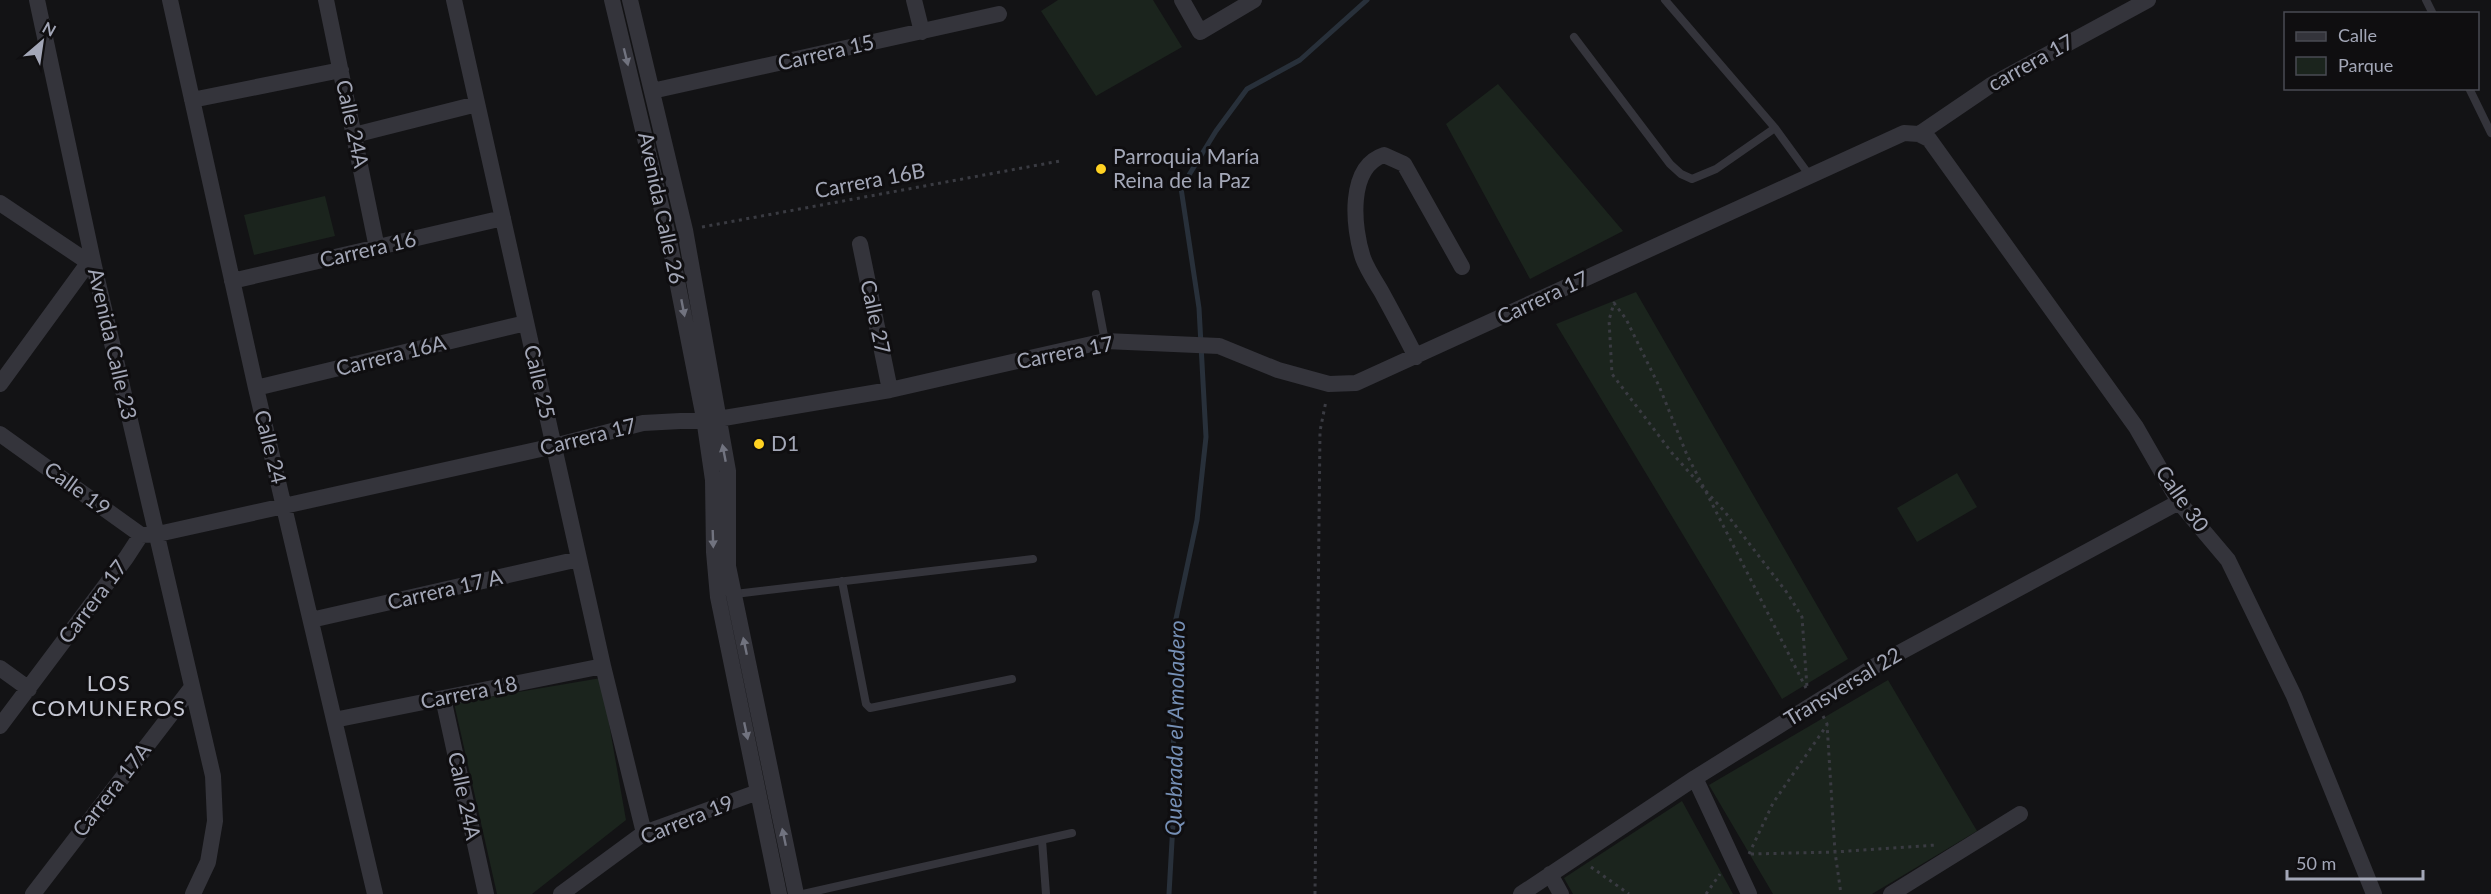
<svg xmlns="http://www.w3.org/2000/svg" width="2491" height="894" viewBox="0 0 2491 894" font-family="Lato,sans-serif">
	<style>
		.green { fill: #1b241d }
		.lines { fill: none; stroke-linecap: round; stroke-linejoin: round }
		.stream { stroke: #28303a; stroke-width: 5 }
		.path { stroke: #3a3b42; stroke-width: 3; stroke-dasharray: 3 4.5; stroke-linecap: butt }
		.lane { stroke: #34343b; stroke-width: 8 }
		.street { stroke: #34343b; stroke-width: 16 }
		.oneway { fill: #71737f }
		.poi-dot { fill: #ffd222; stroke: #0f0e10; stroke-width: 2 }
		.labels { text-anchor: middle; stroke-width: 6; stroke-linejoin: round; paint-order: stroke }
		.street-label { font-size: 21px; fill: #a3a7b7; stroke: #0f0e10 }
		.poi-label { font-size: 21px; fill: #a3a7b7; stroke: #0f0e10; text-anchor: start }
		.neighbourhood-label { font-size: 22px; letter-spacing: 1.5px; fill: #c5c7d3; stroke: #0f0e10 }
		.water-label { font-size: 22px; font-style: italic; fill: #7690b6; stroke: #0f0e10 }
	</style>
	<rect width="100%" height="100%" fill="#131315"/>
	<path class="green" d="M1058,0H1153L1182,47L1096,96L1041,11Z
		M1498,84L1623,231L1530,279L1446,124Z
		M325,196L335,236L254,255L244,215Z
		M1636,292L1848,659L1782,699L1556,324Z
		M1957,473L1977,507L1917,542L1897,508Z
		M601,678L626,820L532,894H497L454,703Z
		M1888,680L1977,831L1872,894H1773L1709,785Z
		M1682,801L1733,894H1573L1564,878Z"/>
	<g class="lines">
		<path class="stream" d="M1169,894L1173,823L1174,628L1197,520L1206,437L1199,308L1181,188L1216,131L1247,89L1300,60L1367,0"/>
		<path class="path" d="M702,227L1060,161
			M1806,688L1705,490L1672,453L1612,374L1609,320L1614,303L1626,319L1659,386L1687,455L1705,490L1725,512L1788,594L1802,617L1807,687
			M1823,716L1827,724L1835,852L1841,894
			M1749,854L1773,803L1827,725
			M1751,854L1835,852L1936,845
			M1591,867L1629,894
			M1315,894L1320,431L1326,401
			M1706,894L1720,874"/>
		<path class="lane" d="M1665,0L1775,128L1810,176
			M2426,0L2433,14
			M1574,37L1670,164L1681,174L1692,179L1716,169L1775,128
			M2469,88L2491,133
			M1096,294L1105,341
			M842,581L866,704L870,708L1012,679
			M735,594L1033,559
			M1042,840L1046,894
			M803,894L1072,833"/>
		<path class="street" d="M37,0L94,266L213,776L215,821L208,862L193,894
			M170,0L256,388L375,894
			M326,0L377,248
			M454,0L603,666L644,833
			M612,0L668,235L704,418L713,480L714,552L718,597L779,894
			M630,0L685,230L728,471V566L796,894
			M914,0L922,32
			M1182,0L1200,32L1254,0
			M652,91L999,14
			M192,100L341,70
			M1919,134L1991,85L2148,0
			M354,135L477,104
			M0,203L94,266
			M860,244L890,390
			M232,281L503,218
			M1416,357C1405,335 1393,313 1381,291C1375,281 1367,269 1363,258C1353,228 1347,167 1384,155L1404,164L1462,267
			M0,384L89,262
			M256,388L526,323
			M0,434L141,535L158,534L554,446L643,423L718,419L890,390L1105,341L1219,346L1278,370L1329,384L1356,383L1904,133L1919,134L1929,139L2136,427L2179,502L2228,560L2294,696L2374,894
			M311,620L579,559
			M0,668L29,689
			M443,698L486,894
			M334,720L603,666
			M0,726L126,558L141,535
			M1695,778L1749,894
			M1550,874L1561,894
			M33,894L192,687
			M561,894L644,833L758,792
			M1521,894L1695,778L1873,667L2179,502
			M1891,894L2020,814"/>
	</g>
	<defs><path id="oneway-solid" d="M-6-.8H1V-3.2L6.5 0L1 3.2V.8H-6Z" transform="scale(1.5)"/></defs>
	<g class="oneway">
		<use href="#oneway-solid" transform="translate(626 57) rotate(76)"/>
		<use href="#oneway-solid" transform="translate(683 308) rotate(79)"/>
		<use href="#oneway-solid" transform="translate(724 453) rotate(-101)"/>
		<use href="#oneway-solid" transform="translate(713 539) rotate(88)"/>
		<use href="#oneway-solid" transform="translate(745 646) rotate(-102)"/>
		<use href="#oneway-solid" transform="translate(746 731) rotate(78)"/>
		<use href="#oneway-solid" transform="translate(784 837) rotate(-102)"/>
	</g>
	<g class="poi-dot">
		<circle cx="1101" cy="169" r="6"/>
		<circle cx="759" cy="444" r="6"/>
	</g>
	<g class="labels">
		<g class="street-label">
			<text transform="translate(826 53) rotate(-13)" y="7">Carrera 15</text>
			<text transform="translate(2031 63) rotate(-29)" y="7">carrera 17</text>
			<text transform="translate(352 124) rotate(78)" y="7">Calle 24A</text>
			<text transform="translate(870 181) rotate(-11)" y="7">Carrera 16B</text>
			<text transform="translate(661 208) rotate(78)" y="7">Avenida Calle 26</text>
			<text transform="translate(368 250) rotate(-13)" y="7">Carrera 16</text>
			<text transform="translate(1543 298) rotate(-25)" y="7">Carrera 17</text>
			<text transform="translate(875 317) rotate(78)" y="7">Calle 27</text>
			<text transform="translate(112 344) rotate(77)" y="7">Avenida Calle 23</text>
			<text transform="translate(1065 353) rotate(-11)" y="7">Carrera 17</text>
			<text transform="translate(391 356) rotate(-14)" y="7">Carrera 16A</text>
			<text transform="translate(539 382) rotate(77)" y="7">Calle 25</text>
			<text transform="translate(588 437) rotate(-14)" y="7">Carrera 17</text>
			<text transform="translate(270 447) rotate(76)" y="7">Calle 24</text>
			<text transform="translate(77 489) rotate(36)" y="7">Calle 19</text>
			<text transform="translate(2182 499) rotate(55)" y="7">Calle 30</text>
			<text transform="translate(445 590) rotate(-13)" y="7">Carrera 17 A</text>
			<text transform="translate(93 602) rotate(-53)" y="7">Carrera 17</text>
			<text transform="translate(1843 687) rotate(-31)" y="7">Transversal 22</text>
			<text transform="translate(469 693) rotate(-11)" y="7">Carrera 18</text>
			<text transform="translate(112 790) rotate(-52)" y="7">Carrera 17A</text>
			<text transform="translate(464 796) rotate(78)" y="7">Calle 24A</text>
			<text transform="translate(687 820) rotate(-22)" y="7">Carrera 19</text>
		</g>
		<g class="poi-label">
			<text x="1113" y="164">Parroquia María<tspan x="1113" dy="24">Reina de la Paz</tspan></text>
			<text x="771" y="451">D1</text>
		</g>
		<g class="neighbourhood-label">
			<text x="109" y="691">LOS<tspan x="109" dy="25">COMUNEROS</tspan></text>
		</g>
		<g class="water-label">
			<text transform="translate(1175 728) rotate(-89)" y="8">Quebrada el Amoladero</text>
		</g>
	</g>
	<rect x="2284" y="12" width="195" height="78" fill="#0f0e10" stroke="#4a4b53" stroke-width="1.5"/>
	<rect x="2296" y="32" width="30" height="9" fill="#34343b" stroke="#4a4b53" stroke-width="1.5"/>
	<text x="2338" y="42" font-size="18" fill="#a3a7b7">Calle</text>
	<rect x="2296" y="57" width="30" height="18" fill="#1b241d" stroke="#4a4b53" stroke-width="1.5"/>
	<text x="2338" y="72" font-size="18" fill="#a3a7b7">Parque</text>
	<g transform="translate(42 42) rotate(29)" stroke="#0f0e10" stroke-width="4.5" paint-order="stroke">
	<path d="M0-4.5L10 22L0 15L-10 22Z" fill="#a3a7b7"/>
	<text y="-9" font-size="16" font-weight="bold" text-anchor="middle" fill="#a3a7b7">N</text>
	</g>
	<path d="M2287 870v9h136v-9" fill="none" stroke="#a3a7b7" stroke-width="3"/>
	<text x="2296" y="870" font-size="18" fill="#a3a7b7" stroke="#0f0e10" stroke-width="4.5" paint-order="stroke">50 m</text>
</svg>
